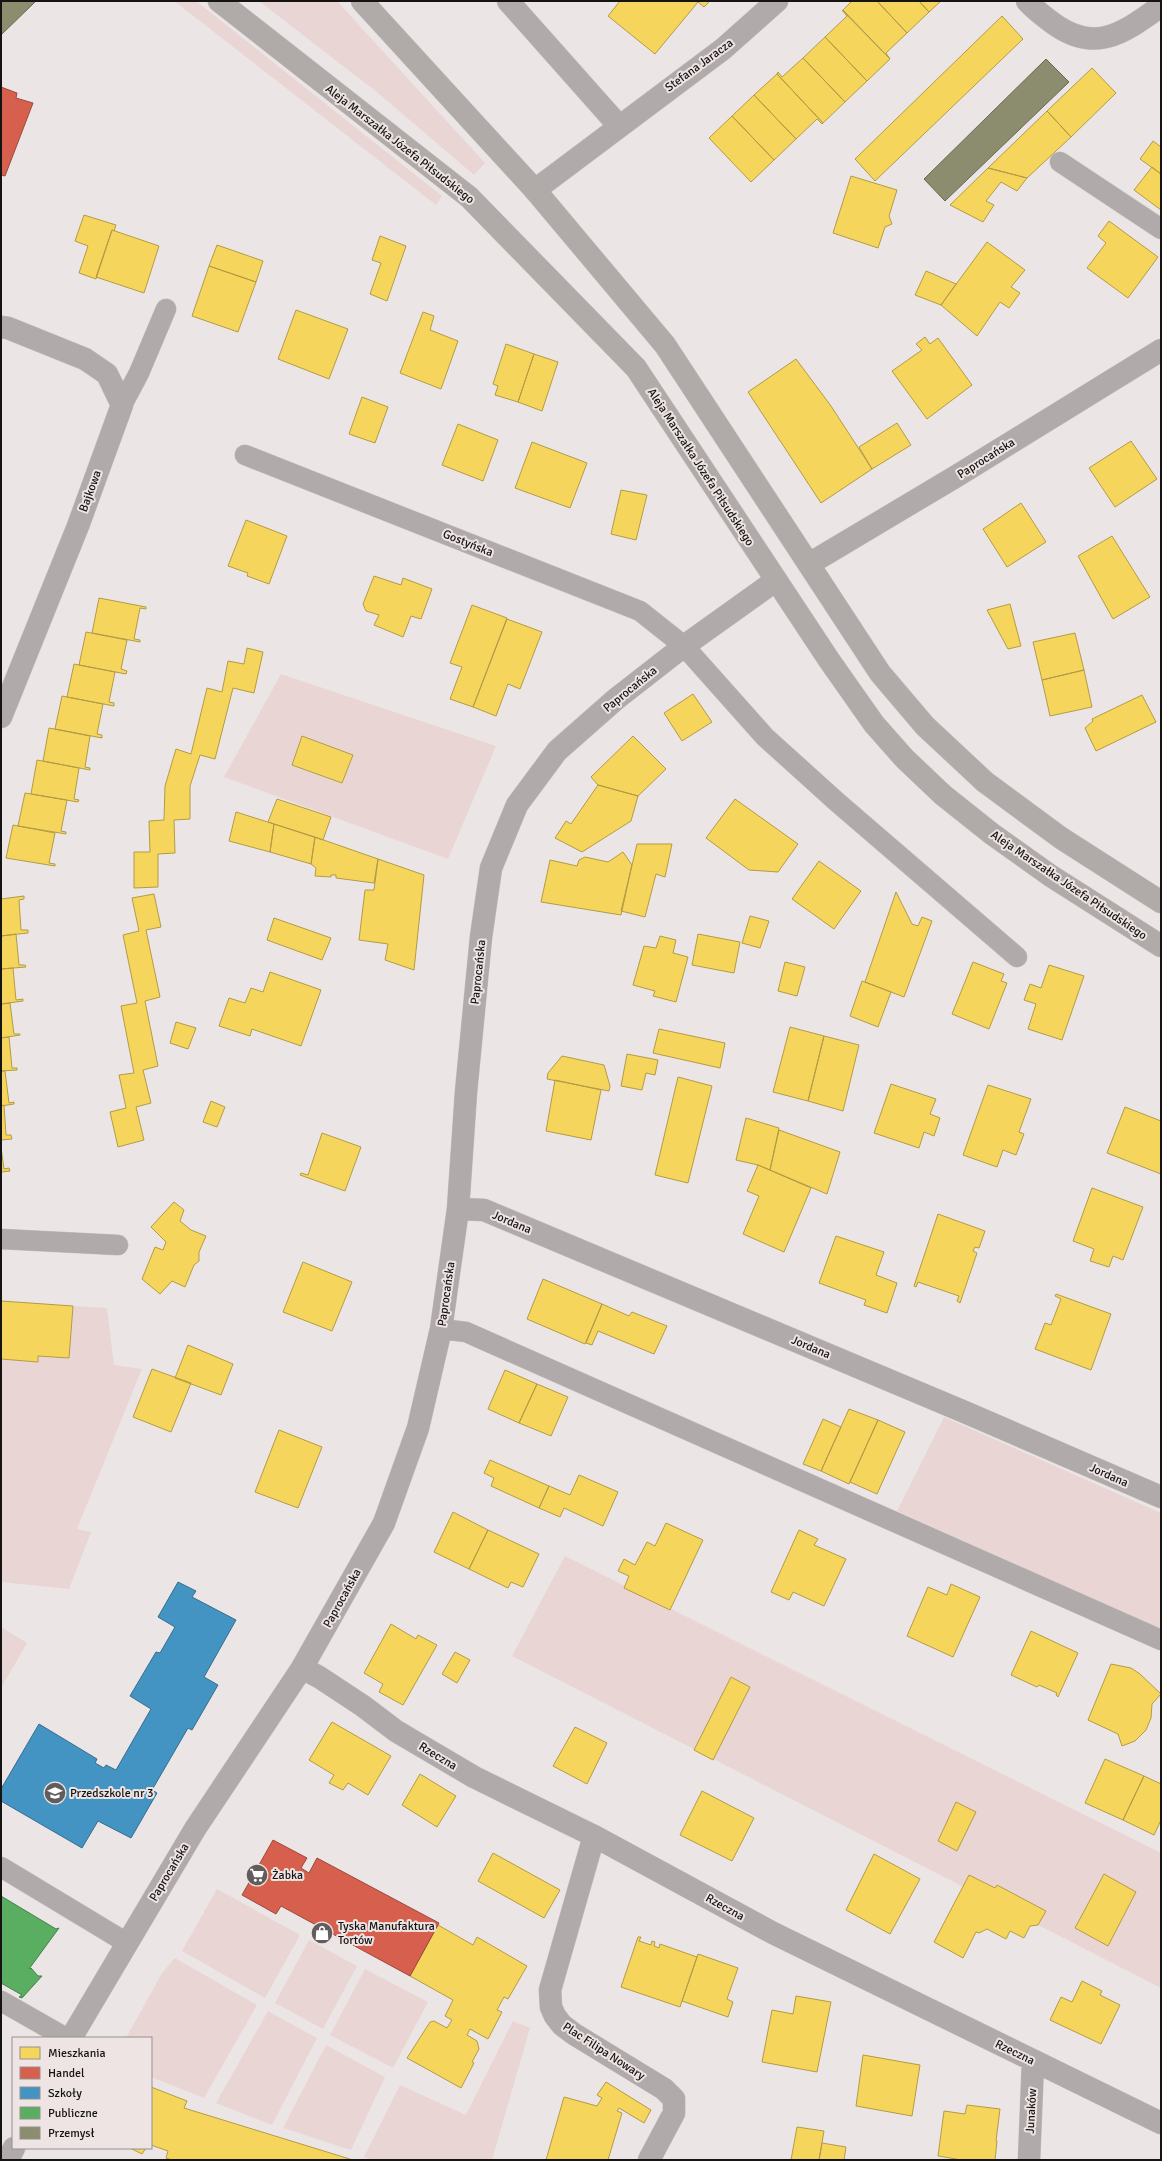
<svg xmlns="http://www.w3.org/2000/svg" width="1162" height="2161" viewBox="0 0 1162 2161" font-family="Signika,sans-serif">
	<style>
		.green { fill: #e9d6d4 }
		.homes { fill: #f6d55c; stroke: #b39b46 }
		.shops { fill: #d6604d; stroke: #9c493c }
		.schools { fill: #4393c3; stroke: #366d8e }
		.public { fill: #5aae61; stroke: #46804a }
		.industry { fill: #8c8c6e; stroke: #696853 }
		.lines { fill: none; stroke-linecap: round; stroke-linejoin: round }
		.lane-casing { stroke: #c4c1c0; stroke-width: 21 }
		.street-casing { stroke: #c4c1c0; stroke-width: 23 }
		.secondary-casing { stroke: #c4c1c0; stroke-width: 23 }
		.lane { stroke: #b0aaaa; stroke-width: 20 }
		.street { stroke: #b0aaaa; stroke-width: 22 }
		.secondary { stroke: #b0aaa9; stroke-width: 22 }
		.labels { text-anchor: middle; stroke-width: 4; stroke-linejoin: round; paint-order: stroke }
		.street-label { font-size: 12px; fill: #161313; stroke: #ede4e3 }
		.poi-label { font-size: 12px; fill: #161313; stroke: #ede4e3; text-anchor: start }
	</style>
	<rect width="100%" height="100%" fill="#ebe6e5"/>
	<path class="green" d="M174,1H196L442,196L436,205Z
		M259,1H337L485,163L474,175L378,93Z
		M281,674L496,746L448,859L224,777Z
		M73,1306L107,1308L114,1365L142,1369L77,1529L91,1532L69,1589L1,1582V1359L38,1362V1356L69,1358Z
		M944,1417L1161,1513V1630L897,1511Z
		M565,1556L1161,1853V1988L512,1656Z
		M1,1627L27,1643L1,1688Z
		M217,1889L300,1935L265,1998L182,1951Z
		M309,1940L357,1966L323,2029L275,2003Z
		M175,1958L257,2005L204,2098L151,2077V2038H126L162,1973Z
		M365,1969L428,2002L393,2068L330,2035Z
		M268,2011L317,2038L272,2125L216,2103Z
		M513,2021L530,2028L492,2160H372L364,2157L400,2085L466,2115Z
		M326,2045L385,2077L351,2150L283,2128Z"/>
	<path class="homes" d="M620,1H710L704,7L698,2L655,54L608,16Z
		M852,1H877L907,33L886,53L890,59L843,10Z
		M877,1H919L929,12L907,33Z
		M919,1H941L929,12Z
		M842,10L890,59L867,81L825,37L847,16Z
		M1002,16L1023,39L875,181L855,159Z
		M825,37L867,81L845,102L803,58Z
		M803,58L845,102L823,123L777,74L778,72L782,77Z
		M1092,68L1116,93L1071,137L1047,111Z
		M777,74L823,123L822,124L817,119L796,139L754,95Z
		M754,95L796,139L774,160L732,116Z
		M1047,111L1071,137L1027,178L988,168Z
		M732,116L774,160L751,182L709,138Z
		M1153,141L1161,147V174L1140,159Z
		M1152,167L1161,174V210L1134,190Z
		M988,168L1027,178L1017,191L1001,182L986,201L994,205L983,222L950,205Z
		M851,176L897,190L889,216L892,224L885,227L878,248L833,233Z
		M84,215L116,225L114,231L112,230L96,279L79,273L88,246L75,241Z
		M1109,221L1158,257L1128,298L1087,268L1106,243L1098,236Z
		M112,230L159,246L144,293L96,277Z
		M380,236L406,246L387,301L370,294L381,263L372,260Z
		M987,242L1025,270L1011,287L1020,293L1009,308L1000,302L977,336L941,305Z
		M217,245L263,261L256,282L209,266Z
		M209,266L256,282L238,332L192,316Z
		M926,271L956,284L941,305L915,295Z
		M296,310L348,329L329,379L278,359Z
		M423,312L434,316L430,330L458,341L441,389L400,373Z
		M925,337L930,344L938,338L972,385L927,419L892,371L922,350L916,344Z
		M506,344L534,354L518,402L495,395L498,386L493,384Z
		M534,354L558,362L542,411L518,402Z
		M796,359L831,406L872,469L821,503L748,392Z
		M362,397L388,407L375,443L349,434Z
		M897,423L911,445L872,469L859,447Z
		M458,424L498,440L483,481L442,465Z
		M1131,441L1157,479L1115,507L1089,468Z
		M532,442L587,463L570,508L515,488Z
		M621,490L647,495L636,540L611,534Z
		M1021,503L1046,542L1007,567L983,529Z
		M246,520L287,536L269,584L247,576L248,573L228,566Z
		M1112,536L1150,597L1113,619L1078,556Z
		M374,576L401,585L403,578L432,589L421,619L411,616L403,637L374,625L379,615L366,611L363,604Z
		M99,598L146,607V609L140,608L134,639L140,640V642L92,633Z
		M1010,604L1021,646L1008,649L987,610Z
		M472,605L507,618L473,707L450,699L462,667L450,663Z
		M507,619L542,632L520,689L508,684L496,716L473,707Z
		M86,632L127,640L121,669L127,671L126,674L79,665Z
		M1075,633L1084,670L1042,680L1033,642Z
		M247,648L263,652L254,693L233,688L215,759L200,755L190,786V819L174,820L175,853L158,854V887L134,888V852H150L149,821L164,820L165,786L176,749L191,754L207,688L222,692L228,661L244,664Z
		M74,664L115,672L109,702L114,703V706L67,697Z
		M1084,670L1092,707L1050,716L1042,680Z
		M693,694L712,722L682,741L664,713Z
		M1142,695L1156,722L1096,751L1085,728L1093,721L1092,719Z
		M62,696L103,704L97,734L102,735V738L55,729Z
		M49,728L90,736L85,767L90,768V770L43,761Z
		M302,736L353,755L342,783L292,765Z
		M633,736L666,769L638,796L598,785L591,777Z
		M37,760L79,768L74,799L79,800L78,802L31,794Z
		M598,785L638,796L631,821L582,852L555,838L566,821L571,824Z
		M25,793L67,800L61,831L66,832V834L18,826Z
		M277,799L331,817L323,840L268,822Z
		M735,799L798,844L778,872L749,870L706,838Z
		M236,812L274,824L270,852L229,841Z
		M274,824L315,837L311,864L270,852Z
		M13,825L55,833L49,863L55,864V866L6,858Z
		M315,837L378,859L374,883L336,878V875H331V877L315,876L316,868L311,864Z
		M637,844H672L665,877L656,874L645,917L621,911Z
		M623,852L632,865L621,915L541,902L550,860L577,866L579,860L585,857L608,862Z
		M378,859L424,875L414,970L385,960L388,944L359,940L365,890H374Z
		M819,861L861,891L834,929L792,899Z
		M896,892L912,924L918,926L922,917L932,921L904,997L865,982Z
		M154,894L161,927L146,930L160,997L145,1001L158,1066L143,1070L151,1103L136,1107L144,1140L118,1147L110,1112L126,1108L119,1075L134,1073L121,1006L137,1003L123,935L139,931L132,898Z
		M24,896V899L19,900L21,930H28V933L1,936V899Z
		M750,916L769,921L760,948L742,943Z
		M274,918L331,938L322,960L267,940Z
		M16,934L19,965H25L26,967L1,969V936Z
		M698,934L740,942L734,973L692,965Z
		M660,936L676,940L673,953L688,957L676,1002L653,996L655,991L633,985L644,946L656,948Z
		M785,962L805,967L797,996L778,991Z
		M973,962L1004,974L1001,981L1007,983L989,1029L952,1014Z
		M1049,965L1084,976L1062,1040L1028,1029L1036,1004L1024,1000L1030,984L1041,988Z
		M13,968L16,1000L23,999V1001L1,1004V969Z
		M270,972L321,990L301,1046L252,1029L250,1036L219,1026L229,998L245,1003L251,988L263,992Z
		M862,981L891,992L878,1027L850,1016Z
		M10,1003L14,1034H20V1035L1,1038V1004Z
		M176,1022L196,1028L188,1049L170,1043Z
		M790,1027L824,1036L808,1101L773,1092Z
		M659,1029L725,1043L720,1068L653,1053Z
		M824,1036L859,1045L843,1111L808,1101Z
		M9,1037L12,1068H17V1070L1,1071V1038Z
		M627,1054L658,1060L655,1075L646,1073L642,1090L621,1086Z
		M562,1056L604,1065L610,1086L609,1091L547,1079L548,1073Z
		M1,1071H5L9,1103L14,1102V1104L1,1106Z
		M678,1077L712,1086L688,1183L655,1175Z
		M555,1080L601,1090L591,1140L546,1131Z
		M891,1084L936,1099L930,1114L940,1118L934,1136L924,1132L919,1148L874,1133Z
		M988,1085L1031,1099L1019,1132L1024,1134L1016,1155L1003,1150L997,1167L963,1155Z
		M211,1101L225,1107L217,1127L203,1122Z
		M4,1105L6,1135H11L12,1139L1,1140V1106Z
		M1125,1107L1161,1121V1174L1107,1153Z
		M746,1118L779,1128L770,1170L758,1165L736,1160Z
		M779,1130L840,1152L827,1194L770,1170Z
		M322,1133L361,1147L345,1191L300,1175L301,1173L308,1175Z
		M1,1147L4,1169L9,1168L10,1171L1,1172Z
		M758,1165L811,1188L784,1252L743,1234L759,1196L747,1191Z
		M1092,1188L1143,1207L1123,1260L1113,1256L1109,1267L1090,1261L1094,1249L1073,1241Z
		M174,1202L184,1210L180,1221L191,1230L206,1236L199,1252V1261L194,1265L185,1287L172,1281L160,1294L142,1279L155,1247L163,1250L166,1242L151,1227Z
		M938,1214L985,1231L979,1248L975,1247L973,1251L977,1253L960,1303L957,1301L959,1296L918,1282L916,1287L914,1286Z
		M836,1236L884,1252L876,1275L897,1283L887,1313L864,1305L866,1300L819,1283Z
		M303,1262L352,1282L332,1331L283,1312Z
		M543,1279L602,1304L585,1344L527,1319Z
		M1056,1294L1111,1314L1091,1370L1035,1349L1045,1323L1051,1325L1061,1299L1055,1296Z
		M1,1301L73,1306L69,1358L38,1356V1362L1,1359Z
		M602,1304L629,1316L632,1312L667,1326L654,1354L598,1331L592,1345L586,1343Z
		M188,1345L233,1364L221,1395L175,1378Z
		M152,1369L191,1383L171,1432L133,1417Z
		M505,1370L537,1384L519,1423L488,1409Z
		M537,1384L568,1397L551,1436L519,1423Z
		M849,1409L878,1420L849,1484L821,1471Z
		M823,1419L841,1427L821,1471L803,1464Z
		M878,1420L905,1432L877,1494L850,1482Z
		M279,1430L322,1447L298,1508L255,1492Z
		M490,1460L549,1486L539,1508L491,1486L494,1478L484,1473Z
		M579,1475L618,1492L603,1526L564,1508L560,1517L539,1508L549,1486L570,1495Z
		M453,1512L488,1530L469,1569L434,1552Z
		M666,1523L703,1540L670,1610L624,1588L629,1576L618,1571L624,1559L635,1565L647,1542L655,1546Z
		M488,1530L539,1554L523,1587L511,1582L508,1588L469,1569Z
		M799,1530L818,1539L814,1545L846,1559L824,1606L793,1592L789,1600L771,1592Z
		M951,1584L980,1597L953,1657L907,1636L928,1587L947,1595Z
		M391,1624L416,1639L418,1635L437,1645L403,1705L379,1692L383,1684L364,1673Z
		M1031,1631L1078,1653L1058,1697L1056,1695L1057,1693L1039,1685L1037,1687L1011,1675Z
		M455,1652L470,1660L457,1683L442,1674Z
		M1111,1664L1131,1668L1140,1674L1161,1694L1152,1704L1151,1718L1146,1730L1135,1741L1122,1746L1118,1734L1088,1720Z
		M731,1677L750,1687L713,1760L694,1750Z
		M332,1722L391,1756L368,1795L348,1783L343,1790L329,1783L334,1775L309,1760Z
		M575,1727L607,1743L587,1784L553,1766Z
		M1105,1759L1144,1776L1123,1820L1085,1803Z
		M420,1774L456,1796L437,1827L402,1805Z
		M1144,1776L1161,1784V1820L1154,1835L1123,1820Z
		M702,1791L754,1818L732,1861L680,1835Z
		M956,1802L976,1812L957,1851L938,1841Z
		M493,1853L560,1890L544,1918L478,1881Z
		M874,1854L920,1879L890,1934L846,1910Z
		M1104,1874L1136,1892L1108,1946L1075,1928Z
		M969,1875L995,1888L997,1885L1046,1911L1038,1925L1030,1926L1024,1938L1010,1931L1006,1939L987,1929L979,1933L976,1932L963,1958L934,1942Z
		M438,1925L473,1945L477,1937L527,1966L508,1999L504,1997L497,2010L502,2012L488,2039L470,2029L467,2035L477,2041L479,2049L472,2062L474,2063L461,2088L407,2058L430,2022L434,2021L447,2028L452,2020L445,2016L453,2000L410,1976Z
		M638,1937H641L639,1941L651,1945L652,1941L655,1942L654,1946L659,1948L660,1944L697,1957L680,2007L621,1987Z
		M698,1954L738,1968L727,1999L733,2002L728,2017L682,2001Z
		M1082,1981L1102,1991L1100,1995L1120,2005L1101,2044L1050,2020L1061,1997L1072,2002Z
		M796,1996L831,2002L817,2072L762,2062L772,2010L793,2014Z
		M863,2055L920,2065L912,2116L856,2106Z
		M606,2082L651,2110L644,2123L619,2108L617,2111L622,2113L608,2160H546L564,2097L597,2106L602,2098L597,2095Z
		M151,2087L187,2101L184,2108L353,2160H172L166,2158L168,2151L151,2145Z
		M967,2105L1000,2109L996,2141H997L995,2160H962L938,2156L944,2111L965,2114Z
		M797,2127L824,2131L819,2160H791Z
		M822,2143L846,2147L844,2160H819Z
		M130,2148H146L142,2154Z"/>
	<path class="shops" d="M1,87L17,93L16,98L33,103L5,176L1,175Z
		M273,1840L307,1858L301,1868L309,1873L317,1858L439,1923L410,1976L281,1906L276,1914L242,1895Z"/>
	<path class="schools" d="M178,1582L196,1591L192,1597L236,1620L204,1677L218,1685L192,1730L188,1728L152,1790L157,1793L131,1838L98,1821L82,1848L1,1801V1789L39,1724L97,1759L95,1763L104,1768L106,1765L116,1770L151,1709L130,1696L156,1652L160,1653L175,1627L158,1617Z"/>
	<path class="public" d="M1,1896L56,1929L59,1928L29,1969L31,1968L38,1976H42L22,1998L19,1997L22,1995L1,1983Z"/>
	<path class="industry" d="M1,1H36L1,35Z
		M1046,59L1069,82L945,201L924,179Z"/>
	<g class="lines">
		<g class="lane-casing">
			<path id="lane" d="M1060,162L1161,229
				M122,405L139,373L166,309
				M245,455L640,611L684,646L765,737L837,802L1017,957
				M1,1239L118,1245
				M441,1329L466,1332L1161,1640
				M1,1867L127,1943
				M1,2001L66,2038"/>
		</g>
		<g class="street-casing">
			<path id="street" d="M508,1L619,126
				M1027,1C1034,9 1042,15 1050,21C1094,55 1122,34 1161,6
				M535,190L723,49L777,1
				M1,327L8,328L85,359L107,374L122,405L78,526L1,717
				M809,564L955,477L1161,350
				M458,1209L484,1210L967,1413L1161,1497
				M302,1668L319,1677L363,1706L396,1731L474,1777L594,1836L773,1933L1161,2123
				M594,1836L550,1990L551,2007L555,2016L562,2025L574,2034L664,2089L674,2099V2113L649,2160
				M71,2038L195,1829L302,1668L384,1523L418,1428L441,1329L458,1209L466,1092L481,937L491,868L517,805L557,751L616,699L684,646L775,581
				M8,2160L14,2148
				M1029,2160L1033,2061"/>
		</g>
		<g class="secondary-casing">
			<path id="secondary" d="M219,1L469,197L636,368L829,660L874,724L905,759L943,795L992,834L1051,876L1161,946
				M362,1L535,190L665,345L880,673L925,726L985,782L1061,838L1161,902"/>
		</g>
		<use href="#lane" class="lane"/>
		<use href="#street" class="street"/>
		<use href="#secondary" class="secondary"/>
	</g>
	<defs>
		<g id="school-disc" transform="scale(1.15)"><circle r="9.5" fill="#615d5c" stroke="#ede4e3"/><path d="M0-5L7-2L0 1L-7-2ZM-4 1L0 2.5L4 1V4Q0 6-4 4Z" fill="#fff"/></g>
		<g id="supermarket-disc" transform="scale(1.15)"><circle r="9.5" fill="#615d5c" stroke="#ede4e3"/><path d="M-6-5.5h2.5l.6 2H6L4.5 2H-2.5L-4.4-4H-6ZM-1.5 3.2a1.3 1.3 0 1 0 .1 0ZM3 3.2a1.3 1.3 0 1 0 .1 0Z" fill="#fff"/></g>
		<g id="shop-disc" transform="scale(1.15)"><circle r="9.5" fill="#615d5c" stroke="#ede4e3"/><path d="M-5-2.5h2.3a2.7 3.5 0 0 1 5.4 0H5L5.5 6h-11ZM-1.5-2.5h3a1.5 2.3 0 0 0-3 0Z" fill="#fff"/></g>
	</defs>
	<g fill-rule="evenodd">
		<use href="#school-disc" x="55" y="1793"/>
		<use href="#supermarket-disc" x="257" y="1875"/>
		<use href="#shop-disc" x="322" y="1933"/>
	</g>
	<g class="labels">
		<g class="street-label">
			<text transform="translate(699 65) rotate(-36)" y="4">Stefana Jaracza</text>
			<text transform="translate(400 144) rotate(38)" y="4">Aleja Marszałka Józefa Piłsudskiego</text>
			<text transform="translate(986 458) rotate(-32)" y="4">Paprocańska</text>
			<text transform="translate(701 467) rotate(57)" y="4">Aleja Marszałka Józefa Piłsudskiego</text>
			<text transform="translate(90 491) rotate(-70)" y="4">Bajkowa</text>
			<text transform="translate(468 543) rotate(22)" y="4">Gostyńska</text>
			<text transform="translate(630 689) rotate(-39)" y="4">Paprocańska</text>
			<text transform="translate(1069 885) rotate(34)" y="4">Aleja Marszałka Józefa Piłsudskiego</text>
			<text transform="translate(478 972) rotate(-84)" y="4">Paprocańska</text>
			<text transform="translate(512 1222) rotate(23)" y="4">Jordana</text>
			<text transform="translate(446 1294) rotate(-82)" y="4">Paprocańska</text>
			<text transform="translate(811 1347) rotate(23)" y="4">Jordana</text>
			<text transform="translate(1109 1475) rotate(24)" y="4">Jordana</text>
			<text transform="translate(342 1598) rotate(-61)" y="4">Paprocańska</text>
			<text transform="translate(438 1756) rotate(31)" y="4">Rzeczna</text>
			<text transform="translate(169 1872) rotate(-59)" y="4">Paprocańska</text>
			<text transform="translate(725 1907) rotate(29)" y="4">Rzeczna</text>
			<text transform="translate(604 2051) rotate(33)" y="4">Plac Filipa Nowary</text>
			<text transform="translate(1015 2052) rotate(26)" y="4">Rzeczna</text>
			<text transform="translate(1031 2111) rotate(-87)" y="4">Junaków</text>
		</g>
		<g class="poi-label">
			<text x="70" y="1797">Przedszkole nr 3</text>
			<text x="272" y="1879">Żabka</text>
			<text x="338" y="1930">Tyska Manufaktura<tspan x="338" dy="14">Tortów</tspan></text>
		</g>
	</g>
	<rect width="1162" height="2161" fill="none" stroke="#161313" stroke-width="4"/>
	<rect x="12" y="2037" width="140" height="112" fill="#ede4e3" stroke="#979090"/>
	<rect x="20" y="2047" width="20" height="12" fill="#f6d55c" stroke="#979090"/>
	<text x="48" y="2057" font-size="12" fill="#161313">Mieszkania</text>
	<rect x="20" y="2067" width="20" height="12" fill="#d6604d" stroke="#979090"/>
	<text x="48" y="2077" font-size="12" fill="#161313">Handel</text>
	<rect x="20" y="2087" width="20" height="12" fill="#4393c3" stroke="#979090"/>
	<text x="48" y="2097" font-size="12" fill="#161313">Szkoły</text>
	<rect x="20" y="2107" width="20" height="12" fill="#5aae61" stroke="#979090"/>
	<text x="48" y="2117" font-size="12" fill="#161313">Publiczne</text>
	<rect x="20" y="2127" width="20" height="12" fill="#8c8c6e" stroke="#979090"/>
	<text x="48" y="2137" font-size="12" fill="#161313">Przemysł</text>
</svg>
